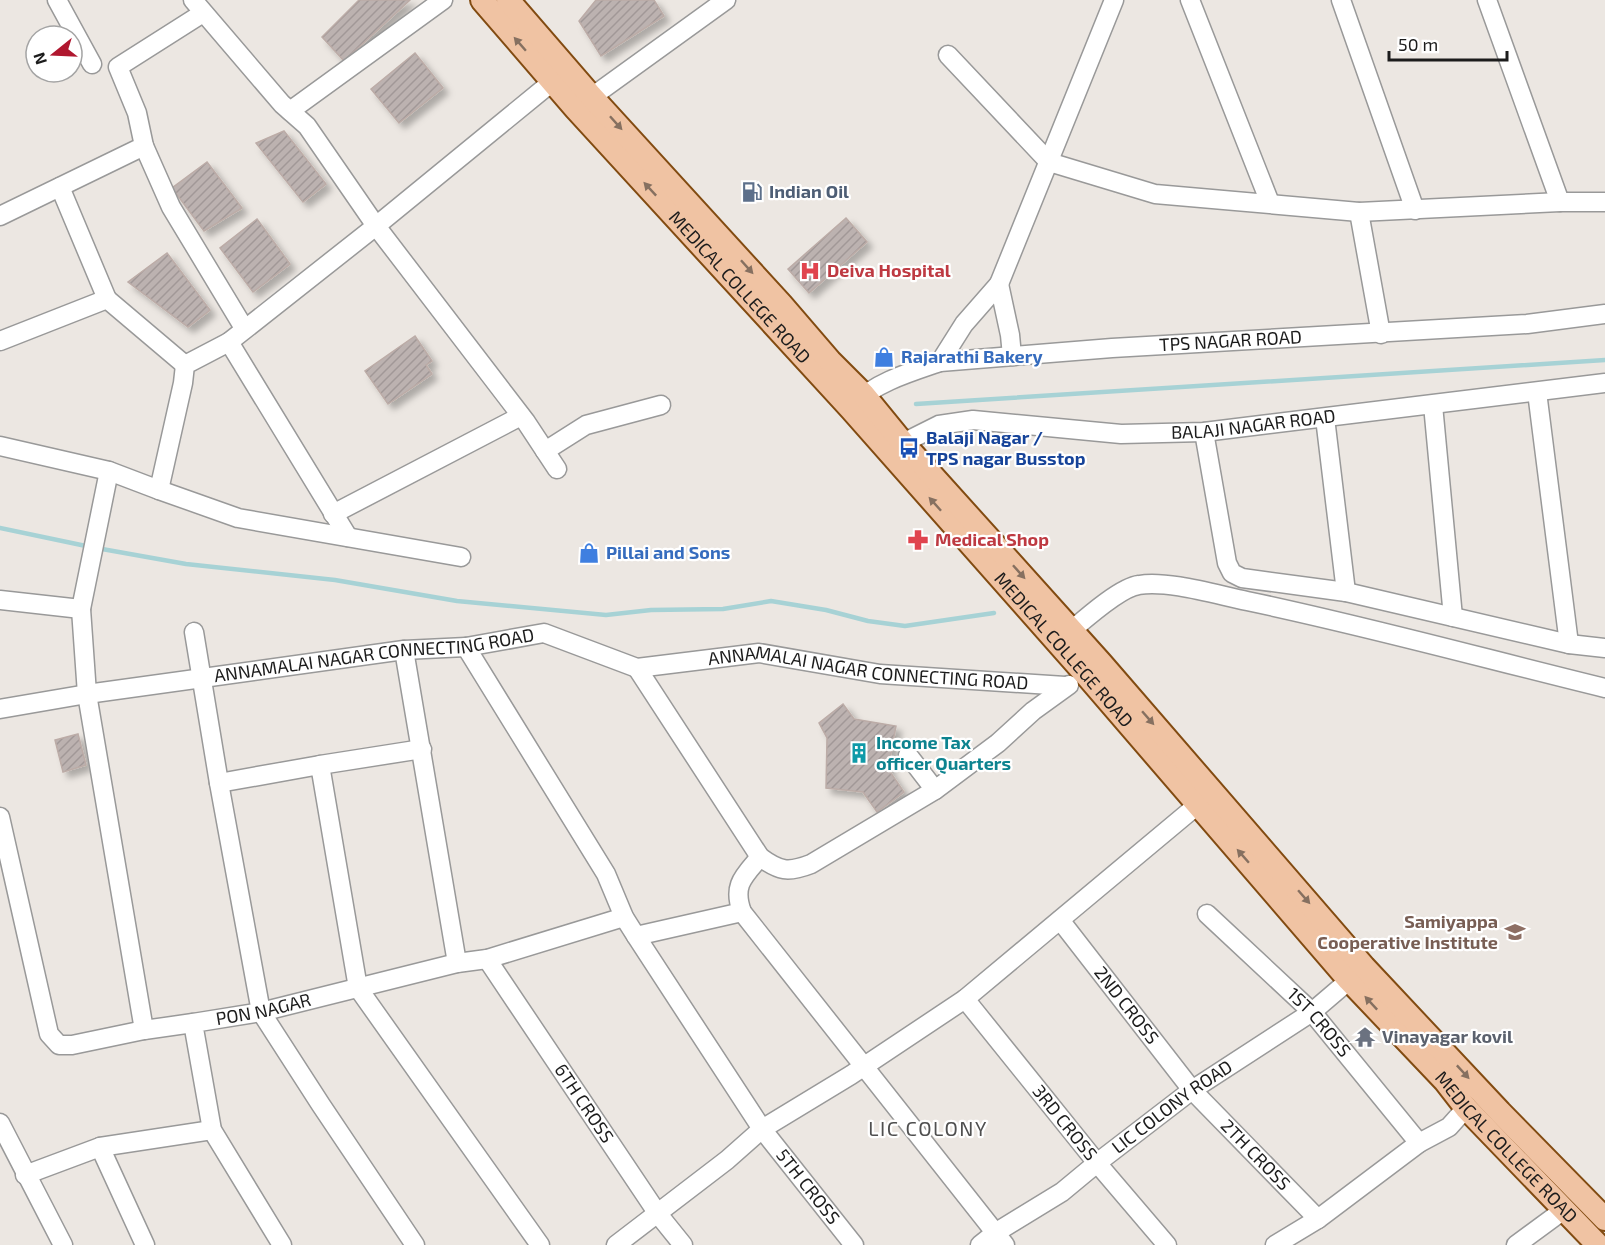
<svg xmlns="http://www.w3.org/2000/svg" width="1605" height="1245" viewBox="0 0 1605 1245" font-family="'Exo 2',sans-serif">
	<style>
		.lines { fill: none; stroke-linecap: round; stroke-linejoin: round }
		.stream { stroke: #a7d2d5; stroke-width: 4.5 }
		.building { fill: url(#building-hatch); stroke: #bcaca7; stroke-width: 1.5; filter: url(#shadow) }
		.minor-casing { stroke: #999; stroke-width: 21 }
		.major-casing { stroke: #824b11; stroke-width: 26 }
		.minor { stroke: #fff; stroke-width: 18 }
		.major { stroke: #f0c3a3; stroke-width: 22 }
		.oneway { fill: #867060 }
		.labels { text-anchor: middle; stroke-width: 4.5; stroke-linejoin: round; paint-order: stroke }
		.service-label { font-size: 18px; font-weight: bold; fill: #4e5e75; stroke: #fff; text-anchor: start }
		.health-label { font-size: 18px; font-weight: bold; fill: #be3a42; stroke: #fff; text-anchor: start }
		.street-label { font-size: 18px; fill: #1c1c1c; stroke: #fff }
		.shop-label { font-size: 18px; font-weight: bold; fill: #366cbe; stroke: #fff; text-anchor: start }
		.transit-label { font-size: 18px; font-weight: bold; fill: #164399; stroke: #fff; text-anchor: start }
		.culture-label { font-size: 18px; font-weight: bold; fill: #0d838f; stroke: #fff; text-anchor: start }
		.education-label { font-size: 18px; font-weight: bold; fill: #785e54; stroke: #fff; text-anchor: end }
		.worship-label { font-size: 18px; font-weight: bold; fill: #5b616d; stroke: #fff; text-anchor: start }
		.neighbourhood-label { font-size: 20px; letter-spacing: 1.5px; fill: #4f4f4f; stroke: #fff }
	</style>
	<defs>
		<pattern id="building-hatch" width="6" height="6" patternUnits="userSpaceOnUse" patternTransform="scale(1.5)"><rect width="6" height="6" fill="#bcb2b0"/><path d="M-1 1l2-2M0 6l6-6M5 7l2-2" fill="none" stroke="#a19897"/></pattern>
		<filter id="shadow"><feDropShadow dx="5.5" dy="5.5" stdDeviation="3" flood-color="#0004"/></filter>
	</defs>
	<rect width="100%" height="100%" fill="#ece7e2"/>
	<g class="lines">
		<path class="stream" d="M916,404L1605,360
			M0,528L86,546
			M102,549L186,564L335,580L457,601L606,615L651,610L723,609L771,601L826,610L868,621L905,626L994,613"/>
	</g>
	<path class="building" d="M359,0H410L344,61L322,37Z
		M596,0H654L664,16L601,56L579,21Z
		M415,53L443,88L399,123L371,89Z
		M284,131L326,184L303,202L256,143Z
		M207,162L242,208L204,231L172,188Z
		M846,218L867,242L809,293L788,269Z
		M257,219L290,264L253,292L220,248Z
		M167,253L210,310L188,327L128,282Z
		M415,336L432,361L426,365L432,374L388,404L365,371Z
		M843,704L854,719L896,726L888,769L904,792L877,812L863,792L826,788L827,738L819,723Z
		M78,734L86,765L63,772L55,740Z"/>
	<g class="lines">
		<g class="minor-casing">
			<g id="minor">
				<path d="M57,0L92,64"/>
				<path d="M193,0L282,104L307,126L376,226L526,422L557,469"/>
				<path d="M1190,0L1270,203"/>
				<path d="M1341,0L1415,210"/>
				<path d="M1487,0L1560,202"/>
				<path d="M948,55L1049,162L1155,194L1359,212L1560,202H1605"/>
				<path d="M582,104L726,0"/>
				<path d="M290,111L443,0"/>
				<path d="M144,146L171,207L244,328"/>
				<path d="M60,187L107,299"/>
				<path d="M1359,212L1381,334"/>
				<path d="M0,216L144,146L137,113L118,67L203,13"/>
				<path d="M999,284L1114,0"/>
				<path d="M0,341L107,299L185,365"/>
				<path d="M229,342L348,537"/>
				<path d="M940,362L964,324L999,284L1010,335L1012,356"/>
				<path d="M1537,392L1569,644"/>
				<path id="s1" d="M855,404C873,383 914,371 940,362L1112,348L1527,324L1605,314"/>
				<path d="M1433,405L1453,617"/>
				<path d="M1325,418L1346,592"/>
				<path d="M1204,432L1227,563L1232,573L1242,578L1346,592L1569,644L1605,648"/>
				<path id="s2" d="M903,443L939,425L973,420L1121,434L1204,432L1605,383"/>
				<path d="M0,446L109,471L159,490L183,383L185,365L229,342L376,226L552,82"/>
				<path d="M545,451L586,425L661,405"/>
				<path d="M109,471L81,609L87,694L144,1030"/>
				<path d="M159,490L238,518L461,557"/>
				<path d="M333,514L521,416"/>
				<path d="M0,600L81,609"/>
				<path d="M1072,630C1086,618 1121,587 1139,585C1168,580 1217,595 1247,601C1367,626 1486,659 1605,688"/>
				<path d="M194,632L219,783L261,1012L321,1105L415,1245"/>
				<path id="s3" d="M466,647L606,874L624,917L636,936L762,1129L854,1245"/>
				<path d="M404,650L457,963"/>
				<path d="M637,668L760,857C779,871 788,873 811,864L935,790"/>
				<path id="s4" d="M0,709L87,694L404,650L466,647L544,633L637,668L759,653L880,674L1065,686"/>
				<path d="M908,755L935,790L998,743L1033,711L1069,685"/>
				<path d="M320,765L422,749"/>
				<path d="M219,783L320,765L358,988L540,1245"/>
				<path d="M0,817L49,1034L59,1045H72L144,1030L193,1023"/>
				<path d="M760,857C744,876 732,885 742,912L1005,1245"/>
				<path id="s5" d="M1207,914L1312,1012L1419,1143"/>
				<path id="s6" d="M1060,920L1192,1090L1318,1219"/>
				<path d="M636,936L742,912"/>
				<path id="s7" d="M487,959L658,1214L683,1245"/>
				<path id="s8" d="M965,999L1097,1163L1167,1245"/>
				<path d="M0,1123L63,1245"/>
				<path d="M100,1147L145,1245"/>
				<path d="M25,1175L100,1147L212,1130"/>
				<path id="s9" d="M282,1245L212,1130L193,1023L261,1012L457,963L487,959L624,917"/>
				<path d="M616,1245L727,1160L762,1129L851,1075L965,999L1207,797"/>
				<path id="s10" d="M980,1245L995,1233L1062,1192L1097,1163L1192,1090L1312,1012L1360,971"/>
				<path d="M1275,1245L1318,1219L1419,1143L1449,1127L1466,1108"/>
				<path d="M1516,1245L1565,1209"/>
			</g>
		</g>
		<g class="major-casing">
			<g id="major">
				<path id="s11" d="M482,0L576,109L851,409L1087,676L1349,980L1445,1081L1466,1108L1598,1245"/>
				<path d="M508,0L591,96L781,304L830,361L863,394L903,443L1101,663L1364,967L1500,1112L1605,1219"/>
			</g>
		</g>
		<use href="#minor" class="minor"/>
		<use href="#major" class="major"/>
	</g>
	<defs><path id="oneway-solid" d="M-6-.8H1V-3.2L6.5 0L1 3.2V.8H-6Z" transform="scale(1.5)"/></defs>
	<g class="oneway">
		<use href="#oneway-solid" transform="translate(520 44) rotate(-131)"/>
		<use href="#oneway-solid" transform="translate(616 123) rotate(48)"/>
		<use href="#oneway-solid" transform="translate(650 189) rotate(-133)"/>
		<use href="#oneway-solid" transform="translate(747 267) rotate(48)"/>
		<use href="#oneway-solid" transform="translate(935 504) rotate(-132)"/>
		<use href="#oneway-solid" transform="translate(1019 572) rotate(48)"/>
		<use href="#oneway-solid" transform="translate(1148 718) rotate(49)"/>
		<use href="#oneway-solid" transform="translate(1243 856) rotate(-131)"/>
		<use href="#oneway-solid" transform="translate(1304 897) rotate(49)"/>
		<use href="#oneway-solid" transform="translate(1371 1003) rotate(-133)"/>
		<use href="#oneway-solid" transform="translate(1463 1072) rotate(47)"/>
	</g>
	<defs>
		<g id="fuel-bare" transform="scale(1.62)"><path d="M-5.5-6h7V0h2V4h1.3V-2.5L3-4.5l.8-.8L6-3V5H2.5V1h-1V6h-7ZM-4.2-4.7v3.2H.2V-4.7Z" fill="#5c6f8a" stroke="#fff" stroke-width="2.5" paint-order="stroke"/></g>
		<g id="hospital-bare" transform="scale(1.62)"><path d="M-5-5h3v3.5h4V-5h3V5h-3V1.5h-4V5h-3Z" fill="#e0444e" stroke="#fff" stroke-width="2.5" paint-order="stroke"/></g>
		<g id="shop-bare" transform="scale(1.62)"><path d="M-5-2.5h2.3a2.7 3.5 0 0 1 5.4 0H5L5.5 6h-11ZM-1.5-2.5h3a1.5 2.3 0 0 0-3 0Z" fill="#3f7fe0" stroke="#fff" stroke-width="2.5" paint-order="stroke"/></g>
		<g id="bus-bare" transform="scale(1.62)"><path d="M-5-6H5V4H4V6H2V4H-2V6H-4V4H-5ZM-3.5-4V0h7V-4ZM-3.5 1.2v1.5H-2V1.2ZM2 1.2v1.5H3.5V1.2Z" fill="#1a4fb4" stroke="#fff" stroke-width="2.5" paint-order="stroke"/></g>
		<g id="pharmacy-bare" transform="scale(1.62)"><path d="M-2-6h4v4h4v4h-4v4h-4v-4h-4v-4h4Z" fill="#e0444e" stroke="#fff" stroke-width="2.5" paint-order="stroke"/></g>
		<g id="building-bare" transform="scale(1.62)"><path d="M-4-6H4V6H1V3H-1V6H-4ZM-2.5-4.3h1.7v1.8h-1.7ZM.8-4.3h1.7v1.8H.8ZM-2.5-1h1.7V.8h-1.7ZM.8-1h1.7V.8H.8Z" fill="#0f9aa8" stroke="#fff" stroke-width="2.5" paint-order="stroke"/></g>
		<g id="university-bare" transform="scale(1.62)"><path d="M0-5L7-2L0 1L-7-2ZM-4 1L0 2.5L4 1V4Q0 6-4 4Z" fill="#8d6e63" stroke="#fff" stroke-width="2.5" paint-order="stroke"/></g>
		<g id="temple-bare" transform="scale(1.62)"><path d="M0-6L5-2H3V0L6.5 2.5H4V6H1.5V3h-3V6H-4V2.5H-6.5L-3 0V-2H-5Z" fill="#6b7280" stroke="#fff" stroke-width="2.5" paint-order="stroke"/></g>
	</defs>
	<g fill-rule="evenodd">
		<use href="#fuel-bare" x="752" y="192"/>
		<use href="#hospital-bare" x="810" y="271"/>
		<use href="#shop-bare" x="884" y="357"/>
		<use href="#bus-bare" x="909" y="448"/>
		<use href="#pharmacy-bare" x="918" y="540"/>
		<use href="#shop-bare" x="589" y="553"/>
		<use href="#building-bare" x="859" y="753"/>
		<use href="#university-bare" x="1515" y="932"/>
		<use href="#temple-bare" x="1365" y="1037"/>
	</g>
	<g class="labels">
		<g class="service-label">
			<text x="769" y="198">Indian Oil</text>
		</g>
		<g class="health-label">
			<text x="827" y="277">Deiva Hospital</text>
			<text x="935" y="546">Medical Shop</text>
		</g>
		<g class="street-label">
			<text dy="6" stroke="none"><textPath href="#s11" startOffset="386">MEDICAL COLLEGE ROAD</textPath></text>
			<text dy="6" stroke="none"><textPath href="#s1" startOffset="387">TPS NAGAR ROAD</textPath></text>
			<text dy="6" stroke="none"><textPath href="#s2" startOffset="356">BALAJI NAGAR ROAD</textPath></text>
			<text dy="6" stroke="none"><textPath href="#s11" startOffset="872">MEDICAL COLLEGE ROAD</textPath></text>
			<text dy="6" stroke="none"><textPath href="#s4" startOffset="378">ANNAMALAI NAGAR CONNECTING ROAD</textPath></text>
			<text dy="6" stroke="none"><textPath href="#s4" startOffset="882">ANNAMALAI NAGAR CONNECTING ROAD</textPath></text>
			<text dy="6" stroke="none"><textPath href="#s6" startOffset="108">2ND CROSS</textPath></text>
			<text dy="6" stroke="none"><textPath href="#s9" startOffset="315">PON NAGAR</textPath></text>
			<text dy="6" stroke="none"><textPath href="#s5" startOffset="156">1ST CROSS</textPath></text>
			<text dy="6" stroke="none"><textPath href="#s7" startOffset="174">6TH CROSS</textPath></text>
			<text dy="6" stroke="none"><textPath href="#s10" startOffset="237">LIC COLONY ROAD</textPath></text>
			<text dy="6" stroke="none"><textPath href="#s8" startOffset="159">3RD CROSS</textPath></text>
			<text dy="6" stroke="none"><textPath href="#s11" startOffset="1538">MEDICAL COLLEGE ROAD</textPath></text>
			<text dy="6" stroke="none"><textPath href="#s6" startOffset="306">2TH CROSS</textPath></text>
			<text dy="6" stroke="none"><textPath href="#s3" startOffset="640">5TH CROSS</textPath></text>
		</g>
		<g class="shop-label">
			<text x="901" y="363">Rajarathi Bakery</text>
			<text x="606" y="559">Pillai and Sons</text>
		</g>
		<g class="transit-label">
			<text x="926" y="444">Balaji Nagar /<tspan x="926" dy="21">TPS nagar Busstop</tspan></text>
		</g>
		<g class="culture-label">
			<text x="876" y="749">Income Tax<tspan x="876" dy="21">officer Quarters</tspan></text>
		</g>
		<g class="education-label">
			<text x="1498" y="928">Samiyappa<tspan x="1498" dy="21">Cooperative Institute</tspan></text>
		</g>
		<g class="worship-label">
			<text x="1382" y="1043">Vinayagar kovil</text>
		</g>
		<g class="neighbourhood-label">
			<text x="928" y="1136">LIC COLONY</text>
		</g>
	</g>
	<g transform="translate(54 54) rotate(252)"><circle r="28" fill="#ffffff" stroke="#a4a4a4" stroke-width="1.5"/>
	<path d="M0-4.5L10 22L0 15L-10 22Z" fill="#b0172f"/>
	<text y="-9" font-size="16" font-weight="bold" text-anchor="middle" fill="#1c1c1c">N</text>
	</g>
	<path d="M1389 51v9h118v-9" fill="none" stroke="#1c1c1c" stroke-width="3"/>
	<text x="1398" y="51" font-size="18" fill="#1c1c1c" stroke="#ffffff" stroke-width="4.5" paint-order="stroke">50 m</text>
</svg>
